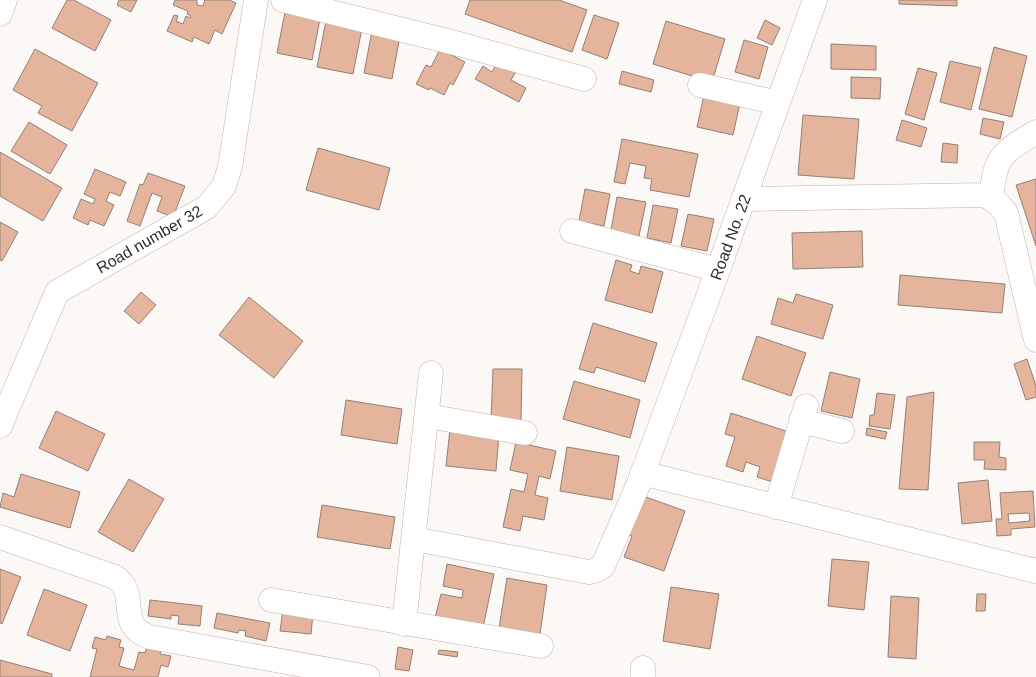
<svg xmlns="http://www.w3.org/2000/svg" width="1036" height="677" viewBox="0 0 1036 677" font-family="Arial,sans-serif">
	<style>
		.building { fill: #e4b49c; stroke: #928077; fill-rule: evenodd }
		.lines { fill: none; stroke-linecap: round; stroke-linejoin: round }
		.minor-casing { stroke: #c4b1a7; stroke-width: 25 }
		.minor { stroke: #fff; stroke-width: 24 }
		.labels { text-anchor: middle; stroke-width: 5; stroke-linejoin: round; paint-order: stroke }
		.street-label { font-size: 16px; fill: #342c29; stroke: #fff }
	</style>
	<rect width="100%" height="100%" fill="#fcf8f6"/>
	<path class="building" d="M67,0H74L111,20L95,51L52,28Z
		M119,0H137L131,12L117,5Z
		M175,0H197V5L203,6L205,0H229L236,3L222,34L215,30L209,44L194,37L192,42L167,31L174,15L178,16L176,21L183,24L186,16L190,18L191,16L187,14L188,11L173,5Z
		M470,0H559L587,10L572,52L465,14Z
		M899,0H957V6L899,4Z
		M285,12L320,19L312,60L277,53Z
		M594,15L619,23L607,59L582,50Z
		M765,20L780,28L772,45L757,38Z
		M326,21L362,28L353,74L317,67Z
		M666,21L725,39L712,82L653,64Z
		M372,31L400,36L392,79L364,73Z
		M744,40L768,47L759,79L735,72Z
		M831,44L876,46V70L831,69Z
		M994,47L1027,56L1012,117L979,109Z
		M35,49L98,83L72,131L38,113L42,106L13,90Z
		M440,49L465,62L453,85L450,83L444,95L430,88L429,90L416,84L426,65L431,67Z
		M500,58L518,68L511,80L526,88L519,102L475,79L483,66L492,72Z
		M950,61L981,68L971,110L940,102Z
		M918,68L937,73L924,120L905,114Z
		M622,71L654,80L651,92L619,84Z
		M851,77L881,78L880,99L851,98Z
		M704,95L740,103L733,135L697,127Z
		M803,115L859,119L854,179L798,175Z
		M983,118L1004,122L1000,139L980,134Z
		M902,120L927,128L921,147L896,140Z
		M29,122L67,145L50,174L11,151Z
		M622,139L698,154L689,197L650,190L652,179L644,178L646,166L630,163L625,184L614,182Z
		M943,143L958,145L957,163L941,162Z
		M318,148L390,168L379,210L306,190Z
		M0,152L62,188L43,221L0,196Z
		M95,169L126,182L120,196L110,192L106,201L114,205L104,226L90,220L88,225L73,218L81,199L93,204L95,199L84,194Z
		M148,173L185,186L173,217L157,211L162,197L152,193L140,226L127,221L140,184L143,185Z
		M1036,179V246L1016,185Z
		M585,189L610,194L604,226L579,221Z
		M617,197L646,202L639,236L611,230Z
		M653,205L678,209L671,243L647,238Z
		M688,214L714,219L707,251L681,246Z
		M0,222L18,232L2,261L0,260Z
		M862,231L863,267L793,269L792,233Z
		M616,260L632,265L630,271L639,274L641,266L663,272L652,313L605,300Z
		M900,275L1005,284L1002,313L898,305Z
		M141,292L156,305L139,324L124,311Z
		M796,294L833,305L823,339L771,324L778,298L793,303Z
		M249,297L303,341L274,378L219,335Z
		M593,323L657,343L645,382L596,367L594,373L579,369Z
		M757,336L806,353L791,396L742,379Z
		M1027,359L1036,386V397L1026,400L1014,364Z
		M493,369H522L521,421L491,420Z
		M830,372L860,379L852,418L821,411Z
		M574,381L640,400L630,438L563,419Z
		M934,392L928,490L899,489L907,397Z
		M877,393L895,395L890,429L869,426L870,415H874Z
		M346,400L402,409L397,444L341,435Z
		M56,411L105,434L88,471L39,448Z
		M731,413L795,434L779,484L757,477L760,467L746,462L743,472L726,466L735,437L725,434Z
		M867,428L887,432L885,439L866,435Z
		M450,429L499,434L496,471L446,466Z
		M516,442L556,451L550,479L539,476L535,495L548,498L544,520L523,516L520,531L503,527L511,489L524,492L528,474L510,470Z
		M974,442H1000L999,457L1006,458V470L984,469L985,460H974Z
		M567,447L619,456L612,500L560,491Z
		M21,474L80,492L70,528L0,507L3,493L14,497Z
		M129,479L164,499L133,552L98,532Z
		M988,480L992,521L962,524L958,483Z
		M1033,491L1035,527L1011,529V535L997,536L996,519H1002L1000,493ZM1029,513L1030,521L1009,523L1008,514Z
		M643,496L685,511L664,571L624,557L632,536L623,532Z
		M322,505L395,517L390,549L317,537Z
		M832,559L869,562L864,610L828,606Z
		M447,564L494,574L483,628L435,618L441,594L462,598L463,590L443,586Z
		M0,569L21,577L2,624L0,623Z
		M507,578L547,585L540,634L499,628Z
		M671,587L719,594L710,649L663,641Z
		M44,589L87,605L70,651L27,635Z
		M977,594H986L985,611H976Z
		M891,596L919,598L916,659L888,657Z
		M150,600L202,606L200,626L178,624L179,616L171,615V619L148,616Z
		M283,609L313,613L311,634L280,631Z
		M217,613L270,623L266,641L245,636L246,631L239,630L238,633L214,628Z
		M107,636L121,640L119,647L124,648L119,666L134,670L139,652L145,653L147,646L161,650L160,654L171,656L168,667L161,665L158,677H90L97,649L92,648L95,637L106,640Z
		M398,647L413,650L409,671L395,669Z
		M439,650L458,652L457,657L438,654Z
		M0,660L52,674V677H0Z"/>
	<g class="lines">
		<g class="minor-casing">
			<path id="minor" d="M283,0L459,44L584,79
				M0,14L5,0
				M700,85L778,103
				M991,198C995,157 1001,153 1036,132
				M743,199L984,195C995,200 999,204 1006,213L1036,340
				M572,231L718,270
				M427,416L525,433
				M801,421L842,431
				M0,426L57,292L207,207L224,186L230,167L256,0
				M642,473L1036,571
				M776,507L806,406
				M0,537L115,577C141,594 114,625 150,637L368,677
				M414,539L589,572L597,570L603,566L639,483L718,270L815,0
				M271,600L541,646
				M404,624L431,373
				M643,677V668"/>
		</g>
		<use href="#minor" class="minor"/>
	</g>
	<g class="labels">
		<g class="street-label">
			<text transform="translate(730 237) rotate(-70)" y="6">Road No. 22</text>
			<text transform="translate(149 239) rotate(-30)" y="6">Road number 32</text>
		</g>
	</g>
</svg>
